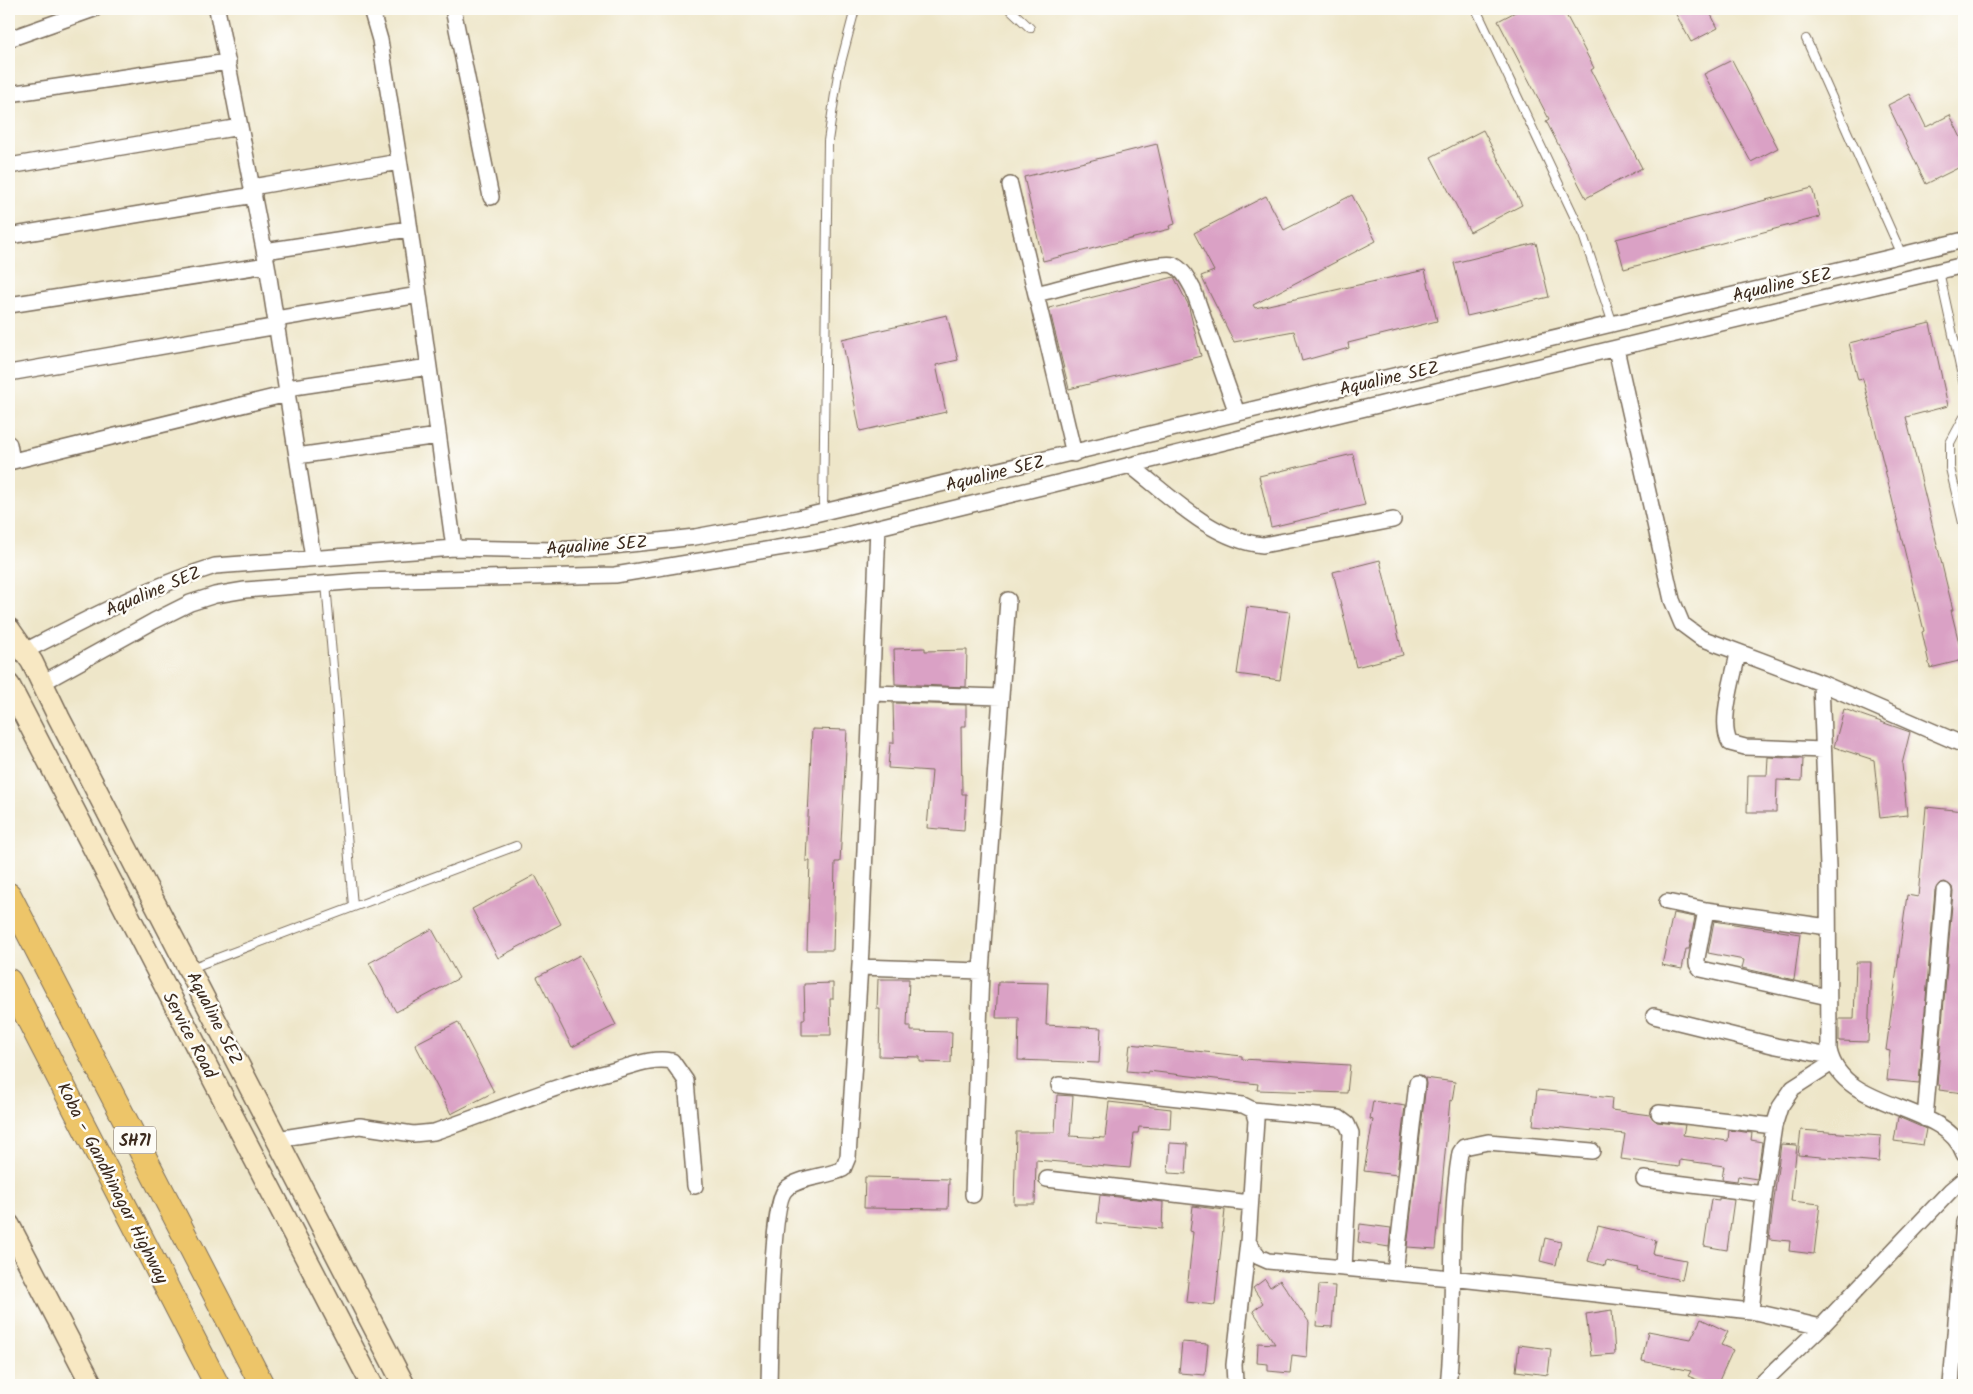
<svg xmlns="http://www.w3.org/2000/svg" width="1973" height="1394" viewBox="0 0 1973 1394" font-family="Kalam,sans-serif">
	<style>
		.building { fill: #daa1c5 }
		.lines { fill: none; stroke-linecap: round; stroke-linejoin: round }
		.lane-casing { stroke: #7a6c5a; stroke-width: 10 }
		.street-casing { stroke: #7a6c5a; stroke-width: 18 }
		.secondary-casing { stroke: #7a6c5a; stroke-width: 24 }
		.primary-casing { stroke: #7a6c5a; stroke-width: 26 }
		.lane { stroke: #fff; stroke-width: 8 }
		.street { stroke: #fff; stroke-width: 15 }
		.secondary { stroke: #f8e8c3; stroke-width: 21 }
		.primary { stroke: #edc569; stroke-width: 24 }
		.labels { text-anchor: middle; stroke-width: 5; stroke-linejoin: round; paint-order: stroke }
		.shield { fill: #fdfcf7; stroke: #75695f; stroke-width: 1 }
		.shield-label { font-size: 16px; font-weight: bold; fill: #3b2a1e }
		.street-label { font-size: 18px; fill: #3b2a1e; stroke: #fdfcf7 }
	</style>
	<rect width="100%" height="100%" fill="#fdfcf7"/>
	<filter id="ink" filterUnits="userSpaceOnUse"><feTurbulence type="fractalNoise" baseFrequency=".02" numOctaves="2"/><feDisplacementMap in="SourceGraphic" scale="10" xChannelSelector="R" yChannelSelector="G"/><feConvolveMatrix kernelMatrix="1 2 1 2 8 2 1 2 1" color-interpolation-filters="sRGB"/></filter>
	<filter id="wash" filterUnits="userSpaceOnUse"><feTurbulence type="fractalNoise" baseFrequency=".0096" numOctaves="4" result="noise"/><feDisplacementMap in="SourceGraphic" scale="20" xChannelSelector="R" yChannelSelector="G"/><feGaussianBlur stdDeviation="1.12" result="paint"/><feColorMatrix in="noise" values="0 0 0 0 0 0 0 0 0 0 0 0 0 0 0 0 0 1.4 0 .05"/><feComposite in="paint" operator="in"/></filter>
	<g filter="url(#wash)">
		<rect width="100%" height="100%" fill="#eee6c9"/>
		<g id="blocks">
			<path class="building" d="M1521,9H1563L1594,68L1591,70L1642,168L1586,198L1546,121L1549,119L1498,21Z
				M1673,9H1708L1718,28L1691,42Z
				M1732,60L1778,148L1751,162L1704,74Z
				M1910,94L1926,127L1950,115L1964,144V165L1926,184L1888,105Z
				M1483,130L1522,205L1470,232L1431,157Z
				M1157,144L1175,224L1169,226L1170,229L1043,261L1024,177Z
				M1812,188L1820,217L1624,269L1616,239Z
				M1352,195L1376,241L1253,305L1255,308L1425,270L1437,321L1348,343L1349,348L1302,361L1294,331L1234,342L1201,276L1214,271L1194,233L1266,196L1284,230Z
				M1536,243L1549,297L1467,316L1454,263Z
				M1174,277L1188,304L1201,356L1069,389L1049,308Z
				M947,315L958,360L936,365L946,412L860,431L842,339Z
				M1930,323L1948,406L1906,417L1953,610H1951L1963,660L1930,668L1922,632L1924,631L1863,379L1858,380L1849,343Z
				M1353,454L1365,505L1271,527L1259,476Z
				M1380,560L1403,655L1356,667L1333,572Z
				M1247,607L1290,612L1280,680L1237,674Z
				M925,648V651L967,650L966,687L895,684L894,649Z
				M893,703L966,705V726H961L962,794H966L964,831L927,828L932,771L888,768L890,743H894Z
				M1844,709L1910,732L1902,764L1907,815L1880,818L1874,760L1834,747Z
				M812,729L847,730L840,862H835L833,950H807L810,861H806Z
				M1768,757L1803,759L1802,781L1777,780L1776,812H1747L1748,775H1767Z
				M1926,807L1964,811V1093L1939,1090L1940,1085H1937L1953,892L1952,887L1945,882L1940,883L1935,890L1919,1083L1887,1080L1890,1051L1886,1050L1907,895L1918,897Z
				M535,875L561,924L498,958L472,909Z
				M1673,913L1695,917L1689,949H1686L1682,969L1662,965Z
				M1714,921L1800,934L1794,980L1742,968L1744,960L1708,953Z
				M432,929L459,978L396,1012L369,963Z
				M580,955L616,1025L572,1047L537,977Z
				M1856,962H1871L1868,1042L1839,1041V1019H1854Z
				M878,979H909L907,1026H911V1031L952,1032L951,1063L920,1062V1057L879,1056L880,1009H877Z
				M998,982L1048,983L1046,1025L1101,1028L1099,1063L1018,1060L1019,1018H996Z
				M833,983V999H830L831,1035H802V1019H805L804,984Z
				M458,1022L494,1092L451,1114L415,1044Z
				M1130,1044L1242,1056V1059L1350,1065L1347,1093L1257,1090L1258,1084L1148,1071V1073L1127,1071Z
				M1425,1078L1455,1082L1452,1101L1450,1100L1436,1249L1407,1247L1426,1084Z
				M1537,1090L1612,1098L1611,1110L1650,1115L1657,1122L1685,1125L1683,1135L1728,1141L1729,1130L1752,1133L1751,1140L1762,1142L1757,1179L1738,1176L1737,1181L1722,1179L1724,1166L1680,1160L1679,1167L1621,1159L1625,1134L1533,1125Z
				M1057,1095L1073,1096L1070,1136L1105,1138L1109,1102L1171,1109L1170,1129L1139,1127L1138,1133H1134L1130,1168L1036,1160L1035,1204H1014L1016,1132H1055Z
				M1373,1101L1405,1106L1397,1175L1364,1171L1373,1120L1370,1119Z
				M1898,1117L1926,1129L1923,1145L1894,1141Z
				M1801,1130L1881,1136L1879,1162L1798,1155Z
				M1170,1143L1188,1144L1186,1174L1168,1173Z
				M1781,1144L1797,1145L1791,1201L1820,1204L1814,1254L1789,1251L1790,1241L1769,1239Z
				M865,1177L949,1179L948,1209L864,1208Z
				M1100,1195L1163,1202L1162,1229L1097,1223Z
				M1719,1198L1734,1200L1727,1250L1704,1246L1711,1199L1719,1200Z
				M1193,1206L1225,1210L1215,1305L1186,1302L1193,1232L1190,1231Z
				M1360,1224L1391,1228L1389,1247L1358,1242Z
				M1598,1226L1656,1240L1653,1254L1686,1260L1682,1280L1637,1271L1638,1268L1606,1261L1605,1266L1588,1261Z
				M1545,1238L1561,1242L1556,1265L1540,1261Z
				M1265,1279L1270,1287L1280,1280L1309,1322L1307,1357L1292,1355L1290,1373L1268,1371V1364L1257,1363L1258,1343L1275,1344L1253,1311L1263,1303L1253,1288Z
				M1319,1285L1335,1286L1332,1327L1316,1326Z
				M1612,1310L1615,1354L1591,1356L1586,1314Z
				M1701,1319L1728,1332L1721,1345L1733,1350L1717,1385H1710L1688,1376L1691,1371L1642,1361L1648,1331L1691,1339Z
				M1182,1342L1208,1344L1205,1375L1179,1373Z
				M1519,1345L1551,1349L1548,1375L1516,1371Z"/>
		</g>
	</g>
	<g filter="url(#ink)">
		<use href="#blocks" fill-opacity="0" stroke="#7a6c5a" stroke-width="1"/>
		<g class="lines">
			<g class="lane-casing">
				<path id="lane" d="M1010,9L1030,28
					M1476,9L1583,235L1613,324
					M1806,39L1902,255
					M1939,271L1964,385
					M1964,417L1950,443V468L1964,527
					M823,513L828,141L838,74L855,9
					M326,583L353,906
					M191,968L516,846"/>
			</g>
			<g class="street-casing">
				<path id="street" d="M217,9L267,265L313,558
					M371,9L380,40L408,216L454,548
					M453,9L491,197
					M9,39L94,9
					M9,94L228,62
					M9,166L240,127
					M1010,185L1074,454
					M252,187L399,162
					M9,236L254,195
					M265,251L409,229
					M1036,294C1058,289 1158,260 1173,265C1183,269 1188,280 1193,289L1237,413
					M9,305L267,265
					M276,319L419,295
					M1616,349L1672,600L1682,624L1701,638L1821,683L1964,745
					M9,373L278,326
					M287,388L429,367
					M9,444L12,461
					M297,456L438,436
					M9,462L287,394
					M1130,465C1169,495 1212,540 1263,545L1393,520
					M25,651C87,619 148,587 215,566L454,548L554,550L603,547L695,537L798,518L1964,240
					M1738,653C1734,676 1718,724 1730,743L1745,747L1823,750
					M42,683L154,621L190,603L215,595L245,590L360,581L615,575L826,540L1269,431L1964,265
					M1821,683L1828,868L1829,1050C1842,1113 1946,1101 1964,1154
					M871,693L1001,697
					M1667,902L1706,910L1828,927
					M1706,910L1697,958V964L1701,969L1828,997
					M860,967L981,971L1008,600
					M1654,1016L1776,1046L1830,1056
					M1059,1085L1243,1105L1253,1110L1256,1120L1248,1242L1259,1257L1268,1261L1451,1278L1751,1311L1821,1327
					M1253,1110L1339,1118L1347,1124L1351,1133L1344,1268
					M1659,1113L1774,1126
					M1925,1119L1944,891
					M277,1139L360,1126L413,1134L434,1132C495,1111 554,1086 616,1070C634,1065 653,1057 672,1061L686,1081L695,1186
					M1047,1179L1250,1203
					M1644,1179L1764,1194
					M973,1195L981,971
					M1395,1273L1417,1083
					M1751,1311L1766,1179L1774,1126L1780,1107L1793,1088L1832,1063
					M769,1385C770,1356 770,1203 786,1189C798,1177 827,1177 843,1169L848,1157L861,949L878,527
					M1238,1385L1235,1382L1234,1365L1248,1242
					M1448,1385C1457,1309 1447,1229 1460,1153L1464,1147L1488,1142L1592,1151
					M1760,1385L1821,1327L1951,1190L1964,1179
					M1951,1385L1964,1222"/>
			</g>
			<g class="secondary-casing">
				<path id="secondary" d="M9,629L32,662L59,718L404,1385
					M9,685L372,1385
					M9,1225L92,1385"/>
			</g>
			<g class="primary-casing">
				<path id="primary" d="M9,895L262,1385
					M9,981L217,1385"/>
			</g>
			<use href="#lane" class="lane"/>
			<use href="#street" class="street"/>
			<use href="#secondary" class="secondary"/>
			<use href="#primary" class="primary"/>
		</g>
	</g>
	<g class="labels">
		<rect class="shield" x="114" y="1126.5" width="42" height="27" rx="4"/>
		<g class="shield-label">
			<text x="135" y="1146">SH71</text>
		</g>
		<g class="street-label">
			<text transform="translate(1782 284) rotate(-13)" y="6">Aqualine SEZ</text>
			<text transform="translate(1389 378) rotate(-13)" y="6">Aqualine SEZ</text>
			<text transform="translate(995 473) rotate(-14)" y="6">Aqualine SEZ</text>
			<text transform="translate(597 545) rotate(-4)" y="6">Aqualine SEZ</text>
			<text transform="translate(153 591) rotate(-23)" y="6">Aqualine SEZ</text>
			<text transform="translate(215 1018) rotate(63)" y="6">Aqualine SEZ</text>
			<text transform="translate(190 1035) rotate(62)" y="6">Service Road</text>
			<text transform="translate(113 1183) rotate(63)" y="6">Koba - Gandhinagar Highway</text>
		</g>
	</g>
	<rect width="1973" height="1394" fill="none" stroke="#fdfcf7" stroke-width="30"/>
</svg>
